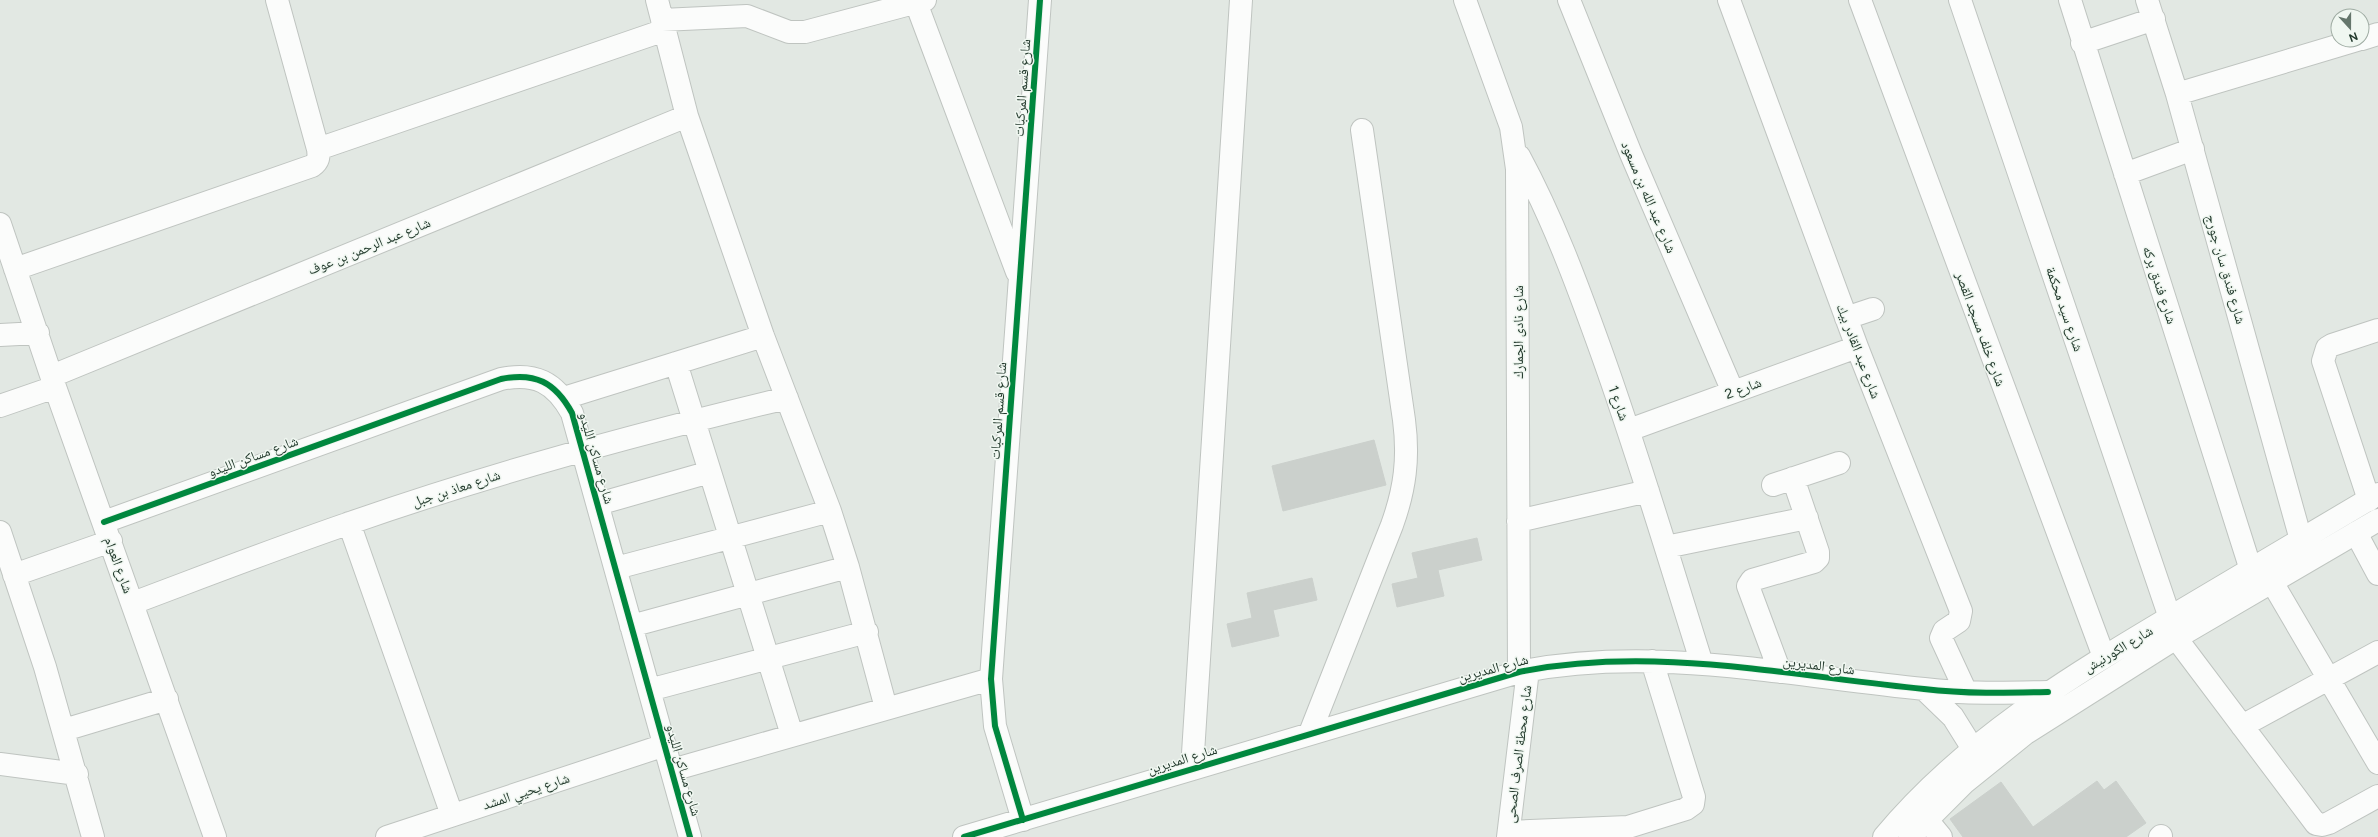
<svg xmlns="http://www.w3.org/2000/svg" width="2378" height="837" viewBox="0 0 2378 837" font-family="Figtree,'Noto Naskh Arabic',sans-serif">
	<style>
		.building { fill: #cbd0cc; stroke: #cbd0cc }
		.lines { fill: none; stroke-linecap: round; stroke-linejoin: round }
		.street-casing { stroke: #bfc4c0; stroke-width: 24 }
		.secondary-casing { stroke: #bfc5c0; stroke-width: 24 }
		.street { stroke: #fbfcfb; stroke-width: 22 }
		.secondary { stroke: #fbfcfb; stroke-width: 22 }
		.cycleway-casing { stroke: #f0f7f1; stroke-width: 8 }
		.cycleway { stroke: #00873e; stroke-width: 6 }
		.labels { text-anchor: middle; stroke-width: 3; stroke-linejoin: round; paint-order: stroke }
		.street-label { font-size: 14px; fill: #22392c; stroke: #f0f7f1 }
	</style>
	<rect width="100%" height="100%" fill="#e2e8e3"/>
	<path class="building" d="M1374,440L1386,485L1283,511L1272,466Z
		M1477,538L1482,560L1438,570L1444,596L1397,607L1392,584L1418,578L1412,553Z
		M1312,578L1317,600L1273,610L1279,636L1232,647L1227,624L1252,618L1247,593Z
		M2097,781L2104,790L2116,781L2146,823L2126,837H1963L1950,819L2001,782L2033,827Z"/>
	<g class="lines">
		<g class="street-casing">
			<path id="street" d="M657,0L687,116L763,336L830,511L848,567L886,708
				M915,0L1017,272
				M1465,0L1511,127L1517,169L1519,672
				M1569,0L1631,154L1733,392
				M1729,0L1857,347L1961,611L1959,621L1944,631L1941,638L1966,692
				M1860,0L2104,657
				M1960,0L2170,618
				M2070,0L2251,570
				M2147,0L2177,94L2301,540
				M662,20L747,16L789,32H805L925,0
				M2362,39L2378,34
				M2082,43L2154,19
				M2177,94L2357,40
				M318,149L665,30
				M1519,156C1553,219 1577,284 1601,351C1638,454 1669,559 1702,664
				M2125,174L2193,149
				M0,224L55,387L215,837
				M15,269L312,166C319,161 319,157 318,149L277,0
				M1846,318L1873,309
				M0,335L38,333
				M676,363L792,735
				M52,376L687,116
				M564,398L763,336
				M0,406L55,387
				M1629,430L1857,347
				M1773,485L1839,463
				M2369,500L2323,361L2327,348L2332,345L2378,330
				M598,504L710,472
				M1518,521L1648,491
				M104,522L501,379C535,372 555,382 572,413L690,837
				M349,523L452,815
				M0,532L45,667L93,837
				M2356,533L2378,574
				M1666,547L1807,518
				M616,568L830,511
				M14,575L111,541
				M2272,582L2378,763
				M133,603C205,576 277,548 350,523C493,473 640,433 787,398
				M631,626L848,567
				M2176,638L2316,824L2322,825L2329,823L2378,796
				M1780,672L1748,586L1752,580L1814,562L1818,558V552L1793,478
				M649,690L867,632
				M1925,690L1953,717L1973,749
				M2242,726L2378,652
				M64,730L167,699
				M1310,733L1392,525C1405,489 1409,458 1404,420L1362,130
				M0,764L77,774
				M1192,769L1241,0
				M672,770L991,679
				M1023,820L995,726L991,679L1040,0
				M1927,820L1941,837
				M1509,832L1628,827L1686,809L1693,804L1694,797L1652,661
				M387,837L665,745
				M964,837L1519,672C1653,645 1790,676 1924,689C1965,694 2007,693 2048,692
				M1508,837L1528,670
				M2160,837L2161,836"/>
		</g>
		<g class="secondary-casing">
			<path id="secondary" d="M1884,837C1964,741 2068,678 2174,615C2242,575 2310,535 2378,494
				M1910,837L1964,783L2026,733L2176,638L2378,520"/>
		</g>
		<use href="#street" class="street"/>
		<use href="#secondary" class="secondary"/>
		<g class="cycleway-casing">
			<path id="cycleway" d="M104,522L501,379C535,372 555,382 572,413L690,837
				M1023,820L995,726L991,679L1040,0
				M964,837L1519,672C1653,645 1790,676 1924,689C1965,694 2007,693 2048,692"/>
		</g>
		<use href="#cycleway" class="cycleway"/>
	</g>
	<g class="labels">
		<g class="street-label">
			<text transform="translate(1022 88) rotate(-86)" y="5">شارع قسم المركبات</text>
			<text transform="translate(1649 197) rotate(67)" y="5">شارع عبد الله بن مسعود</text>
			<text transform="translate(369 246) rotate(-22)" y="5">شارع عبد الرحمن بن عوف</text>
			<text transform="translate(2226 269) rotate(74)" y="5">شارع فندق سان جورج</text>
			<text transform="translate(2160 285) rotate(72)" y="5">شارع فندق بركه</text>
			<text transform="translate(2065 309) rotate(71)" y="5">شارع سيد محكمة</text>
			<text transform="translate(1981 329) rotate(70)" y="5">شارع خلف مسجد القصر</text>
			<text transform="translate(1518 332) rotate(-90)" y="5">شارع نادى الجمارك</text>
			<text transform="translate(1859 351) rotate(69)" y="5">شارع عبد القادر بيك</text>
			<text transform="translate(1743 388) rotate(-20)" y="5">شارع 2</text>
			<text transform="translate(1619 403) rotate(70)" y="5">شارع 1</text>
			<text transform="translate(998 411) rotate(-86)" y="5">شارع قسم المركبات</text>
			<text transform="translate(253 456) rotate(-20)" y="5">شارع مساكن الليدو</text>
			<text transform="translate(597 458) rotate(74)" y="5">شارع مساكن الليدو</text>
			<text transform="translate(456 488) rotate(-18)" y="5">شارع معاذ بن جبل</text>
			<text transform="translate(119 565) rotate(70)" y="5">شارع العوام</text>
			<text transform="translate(2118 649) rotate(-31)" y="5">شارع الكورنيش</text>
			<text transform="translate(1819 665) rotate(7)" y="5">شارع المديرين</text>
			<text transform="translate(1493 668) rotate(-15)" y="5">شارع المديرين</text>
			<text transform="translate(1518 754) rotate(-83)" y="5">شارع محطة الصرف الصحى</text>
			<text transform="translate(1182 759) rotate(-17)" y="5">شارع المديرين</text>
			<text transform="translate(684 770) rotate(74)" y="5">شارع مساكن الليدو</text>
			<text transform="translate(526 791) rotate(-18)" y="5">شارع يحيي المشد</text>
		</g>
	</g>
	<g transform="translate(2350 28) rotate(159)"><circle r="19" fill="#f0f7f1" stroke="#9eaba2"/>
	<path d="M0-3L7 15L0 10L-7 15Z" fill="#65766c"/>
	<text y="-6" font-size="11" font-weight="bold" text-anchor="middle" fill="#22392c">N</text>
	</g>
</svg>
